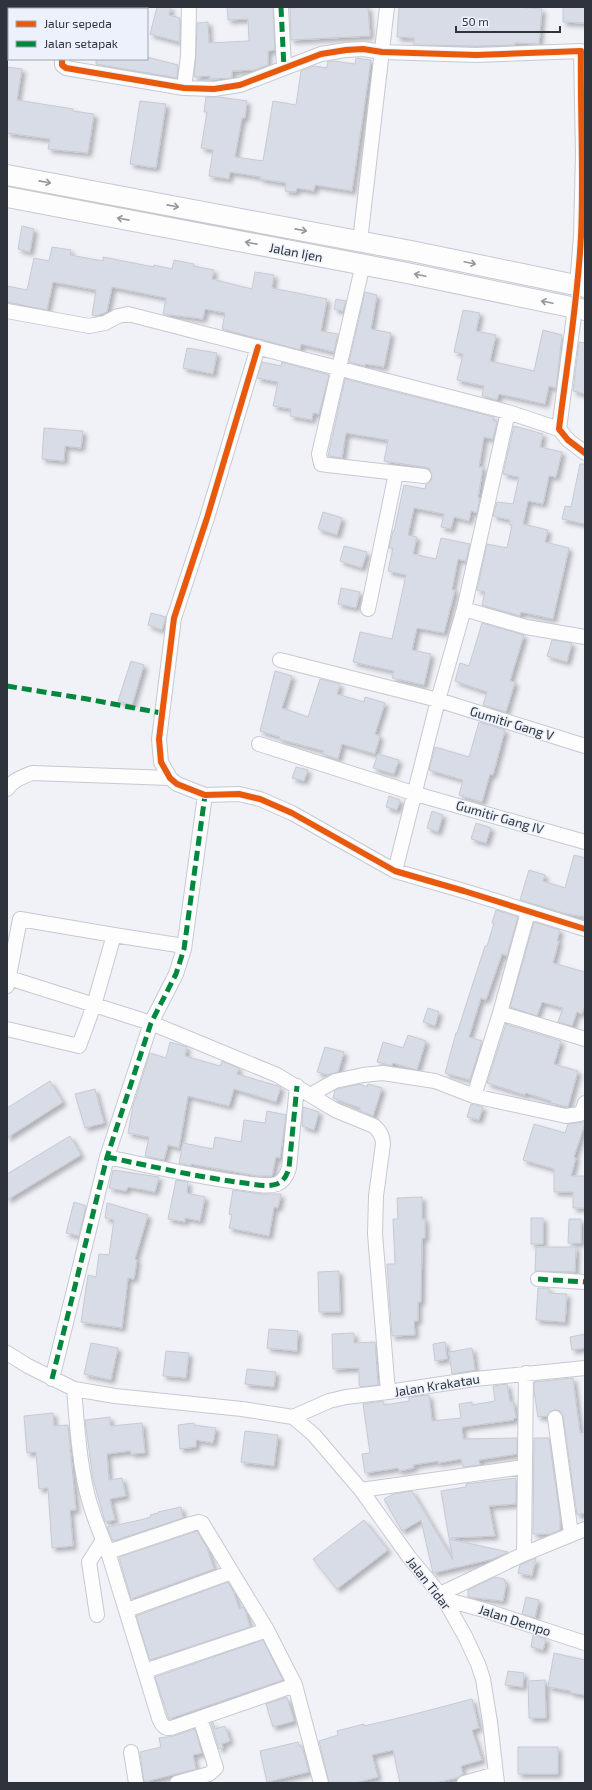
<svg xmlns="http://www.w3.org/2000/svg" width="592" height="1790" viewBox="0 0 592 1790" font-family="'Exo 2',sans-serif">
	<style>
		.building { fill: #d8dce7; stroke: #c7cad1; filter: url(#shadow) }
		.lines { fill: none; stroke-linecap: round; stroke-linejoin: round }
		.street-casing { stroke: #c6c9d0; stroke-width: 16 }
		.secondary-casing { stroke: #c6c9d0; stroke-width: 22 }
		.street { stroke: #fdfdfe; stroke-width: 14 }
		.secondary { stroke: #fdfdfe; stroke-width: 20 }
		.quiet { stroke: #00873e; stroke-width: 5; stroke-dasharray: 10 5; stroke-linecap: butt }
		.cycleway-casing { stroke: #ecf1fb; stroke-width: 8 }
		.cycleway { stroke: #e8590c; stroke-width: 6 }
		.oneway { stroke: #96989d }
		.labels { text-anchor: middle; stroke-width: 3; stroke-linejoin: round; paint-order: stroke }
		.street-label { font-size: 13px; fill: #2e333c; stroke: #ecf1fb }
	</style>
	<defs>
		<filter id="shadow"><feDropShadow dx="3.5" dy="3.5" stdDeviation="2" flood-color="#0004"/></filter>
	</defs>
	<rect width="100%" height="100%" fill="#f0f2f8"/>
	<path class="building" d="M157,7H171L169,15L180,18V42L150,34Z
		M227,7H273L275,50L268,51V65L254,70L232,71V78L209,79L210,76L194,77L196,56L197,23L208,22L209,43L249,41L248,19L228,20Z
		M313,7H368L370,36L291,40L290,8Z
		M399,7H516L542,9L539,44L515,43V45L476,46L414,45V38L397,37Z
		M563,7H585V23L563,22Z
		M147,57L178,65L177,78L96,64V59H147Z
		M356,58L371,60L352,191L315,185L314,191L297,188L296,192L285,191L286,183L260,179L261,177L230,172L229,179L209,176L213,150L201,148L207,112H204L206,97H219L247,101L245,118H242L235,157L263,161L273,101L296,105L301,71L314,66L327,68L328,61H334L355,64Z
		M7,67L22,69L17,100L73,109V111L94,114L88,153L48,149L50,139L7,133Z
		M140,101L166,104L156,168L130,164Z
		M22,226L34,229L30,252L18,249Z
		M52,247L71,250L70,255L103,261V257L154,267V265L172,269L174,260L194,264L193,266L214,270L212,279L252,289L255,272L274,275L272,288L327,299L321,331L338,334L334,352L301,344L300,350L222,329L225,313L205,309L203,319L163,314L166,298L112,287L107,312L96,316L92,315L96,290L53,282L47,310L7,302V286L27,290L34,258L49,261Z
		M365,292L377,295L371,329L391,333L384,367L365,364V366L349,362Z
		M336,299L346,301L343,311L334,309Z
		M463,310L480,313L476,331L496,335L490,361L534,371L543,330L562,335L556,388L549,386L545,404L499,394L497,400L482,396L484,386L457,380L463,354L454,352Z
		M579,342L585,343V394L573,391Z
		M187,348L217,353L213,374L183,368Z
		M262,362L281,366L282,362L329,375L319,414L313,413L312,420L290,416L291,409L273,406L278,382L257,378Z
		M345,379L494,417L493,421L497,422L493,439L484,437L479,467H483L478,498H480L477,513L471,511L469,521L454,517L451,529L441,527L444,514L414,508L408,535L417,537L413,554L436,559L441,538L470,544L466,561L458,559L452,590H455L444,633L417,628L412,650L431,654L424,685L392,678L394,671L353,662L360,632L392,639L406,575L388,571L393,548H389L393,531H394L404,485L425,489L426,484L431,481L432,477L429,468L384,461L388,440L346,433L342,458L328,456Z
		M514,426L543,434L540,447L562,452L556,477L549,476L543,504L528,501L523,524L548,530L545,542L569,548L553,619L521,612L520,616L482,605L485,592L477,590L487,544L507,548L512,525L509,524L510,520L493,516L497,502L513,504L519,477L503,474Z
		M44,428L83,431L81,448L65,446L64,461L42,459Z
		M580,464H585V524L562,519L565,506L571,507Z
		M323,512L342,518L337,535L318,529Z
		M344,546L367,552L362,568L340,561Z
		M341,588L360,592L356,608L338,604Z
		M151,613L166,617L162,630L148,625Z
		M482,623L524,635L510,681L515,682L506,712L483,705L487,692L455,681L460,663L469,666Z
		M552,640L572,643L567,662L547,656Z
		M131,661L144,665L132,705L118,701Z
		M275,671L292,676L282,708L308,717L320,679L340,684L337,694L364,702L365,697L385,703L375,734L380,736L375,754L342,744L338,759L322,754L324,751L279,739L280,737L260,731Z
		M479,722L505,730L493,775L490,774L482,802L459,795L463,780L429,770L435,747L469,757Z
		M378,754L399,760L394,774L373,768Z
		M296,767L308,770L304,781L292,778Z
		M389,796L400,800L397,810L386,807Z
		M432,811L443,815L438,832L427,828Z
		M476,823L491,828L486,843L471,839Z
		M574,855L585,858V917L567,914L520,900L529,870L545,875L543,881L565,888Z
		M496,910L518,917L507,956L502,954L486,1000L481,998L469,1037L482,1041L470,1080L445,1073L456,1033H457L485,946H487L494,923H492Z
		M534,922L560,930L557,941H559L553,963L585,972V1005L582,1014L577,1012L572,1026L558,1022L563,1008L542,1002L537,1016L510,1007Z
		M428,1008L439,1012L435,1026L423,1022Z
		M506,1024L561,1041L554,1064L578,1071L568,1107L551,1103V1101L526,1093L525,1095L487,1083Z
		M408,1035L426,1041L417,1070L393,1063L392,1066L377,1062L383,1042L403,1048Z
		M170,1042L187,1047L185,1056L220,1066L222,1061L239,1068L237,1074L281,1087L276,1102L234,1089L229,1106L188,1096L179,1148L168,1145L164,1160L145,1156L149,1137L128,1133L133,1106L150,1053L166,1058Z
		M325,1047L344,1052L338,1072L328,1075L317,1072Z
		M50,1081L63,1102L7,1138V1108Z
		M360,1084L367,1087L368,1084L382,1088L373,1116L360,1111V1108L333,1098L335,1090L338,1089Z
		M95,1089L104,1123L85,1128L75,1094Z
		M471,1104L483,1107L479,1120L467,1117Z
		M303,1107L319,1112L314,1130L302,1126Z
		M267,1111L286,1115L280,1158L276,1157L272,1176H258L191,1164V1166L179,1163L183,1143L213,1149L215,1137L241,1142L244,1120L265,1123Z
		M583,1122L585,1123L574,1157L576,1158L571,1176H585V1208H573V1192H554V1169L523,1160L534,1124L565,1133L568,1124Z
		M70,1136L81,1155L7,1200V1174Z
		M113,1170L159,1177L155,1192L128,1187L126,1191L109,1188Z
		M176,1180L188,1182L187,1193L205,1197L200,1221L185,1218V1222L168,1219Z
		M233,1190L261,1194H281L278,1208L274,1207L269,1236L229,1228L232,1215L229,1214Z
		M422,1197V1219H425V1238H422L421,1302H418V1321H414L415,1335L392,1336L387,1264H395L393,1219H398L397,1198Z
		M74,1202L86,1206L79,1236L66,1233Z
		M107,1203L148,1215L135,1259L137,1260L134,1279L128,1278L122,1328L81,1322L88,1275L96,1277L99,1254L109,1255L114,1220L105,1218Z
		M531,1218H543V1244H531Z
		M569,1219H581V1243H568Z
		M536,1247H576L575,1272L535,1271Z
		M339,1271L340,1312H319L318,1272Z
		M538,1288H549V1293L567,1294L565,1322L536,1320Z
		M269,1329L298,1331L297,1351L267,1348Z
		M354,1333V1343L375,1342L378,1385L361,1387L359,1385V1368L333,1369L332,1334Z
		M585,1334V1348L572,1350L570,1337Z
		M445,1342L447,1359L435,1361L433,1344Z
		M91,1343L118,1348L111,1380L84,1374Z
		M472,1348L475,1370L452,1374L449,1352Z
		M166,1351L189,1353L186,1378L163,1376Z
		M247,1369L276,1372L274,1387L245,1384Z
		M573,1378L580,1433L585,1432V1513L577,1515L563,1416L559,1410H554L550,1412L547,1416L538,1417L534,1391V1382Z
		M507,1384L510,1402H513L516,1418L513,1419L514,1420L462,1427L463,1439L517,1438V1454L479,1460L480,1465L463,1467L461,1459L438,1463V1461L413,1465L414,1468L399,1471L398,1468L365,1473L362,1454L370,1453L363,1404L383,1401L384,1405L409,1401V1397L429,1395L432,1421L461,1418L459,1404L472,1402V1405L495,1401L493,1386Z
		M53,1413L54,1426L68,1425L76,1510H70L73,1546L52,1548L48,1488L39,1489L36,1452L27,1453L24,1416Z
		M110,1417V1426L142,1423L145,1453L131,1454L130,1451L107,1454L109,1480L122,1478L126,1496L110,1499L115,1520L105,1522L93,1479L85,1420Z
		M194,1423V1425L216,1428L213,1443L196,1440V1447L180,1449L178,1425Z
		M245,1431L278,1435L274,1466L241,1462Z
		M534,1438H549L560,1517V1530L551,1534H533Z
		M516,1478V1504L489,1506L495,1536L449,1538L441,1491L466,1487V1484Z
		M412,1491L453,1560L449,1539L508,1552L493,1559L433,1573L421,1520L402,1531L384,1499L393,1494Z
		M181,1507L183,1518L113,1541L107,1527L140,1520L151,1517L150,1515L158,1513V1512Z
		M364,1520L388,1550L337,1589L313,1559Z
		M197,1531L207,1548L214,1569L131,1599L119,1557Z
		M536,1558L532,1576L518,1573L520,1565Z
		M495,1577L504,1579L506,1585L503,1601L468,1597V1590Z
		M228,1582L234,1593L239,1609L243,1607L245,1610L250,1627L150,1660L136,1616Z
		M526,1597L539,1600L535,1618L522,1614Z
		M533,1635L546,1639L543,1650L531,1647Z
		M263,1640L283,1680L169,1719L155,1677Z
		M554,1653L585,1660V1695L571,1693V1691L548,1687Z
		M508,1671L524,1673L523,1687L505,1685Z
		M545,1680L546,1718H529L528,1681Z
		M287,1697L294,1721L273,1727L266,1704Z
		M472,1699L479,1728L472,1730L482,1760L461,1766L463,1774L457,1778L435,1783H400L393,1750L372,1755L378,1777L355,1783H329L319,1741L338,1735L337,1731L364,1724V1726L407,1716Z
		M213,1722L215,1729L225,1726L230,1741L222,1744L223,1748L219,1749L211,1723Z
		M195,1729L202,1753L193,1755L196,1769L144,1782L140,1752L161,1747L159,1738L174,1736Z
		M298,1742L300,1747L302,1746L309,1772L267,1782L260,1751Z
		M518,1747H558V1774H518Z"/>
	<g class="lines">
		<g class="street-casing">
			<path id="street" d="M281,7L284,68
				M68,9V7
				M62,59V65L66,68L184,88L214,89L240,85L321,54L346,50L363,49L382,52L476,55L581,51L583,154L581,236L577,285
				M184,88L188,56L189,7
				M360,241L387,7
				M363,264L319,454L321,464L328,465L424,476
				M575,308L559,429L568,440L585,453
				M7,311L89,326L105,323L118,316L128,314L508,412L559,429
				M258,347L207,518L174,618L159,739L161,762L170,778L177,784L205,795L239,794L260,799L292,813L395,871L464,891L585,929
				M368,609L396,473
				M464,609L526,627L585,637
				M280,660L438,700L585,746
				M259,744L416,794L585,842
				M7,789C13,780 22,777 32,773L170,778
				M395,871L438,700L464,609L508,412
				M9,978L151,1023L202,1044L277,1075L335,1110L374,1126C380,1131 383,1136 383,1144L376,1196L375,1234L388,1392
				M7,986L20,919L114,935L184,946
				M500,1013L585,1039
				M7,1029L79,1046L94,1005L114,935
				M310,1095L335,1081L363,1075L383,1073L435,1081L474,1096L566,1116L580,1114L582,1112L585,1103
				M474,1096L500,1013L528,912
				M107,1157C150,1166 193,1176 237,1182C249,1183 265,1188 277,1184C284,1181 287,1175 289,1168L297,1086
				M538,1279L585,1282
				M7,1353L28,1366L74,1389L115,1396L242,1409L293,1417
				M52,1379L107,1157L151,1023L176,974L184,949L205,795
				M74,1389C77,1424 79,1459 87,1493C92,1513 100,1533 108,1552
				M293,1417L314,1435L361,1490L409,1557L444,1599L465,1636L478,1664L483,1679L490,1722L497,1783
				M293,1417L329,1401L346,1397L388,1392L475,1379L585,1368
				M555,1418L571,1534
				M361,1490L524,1467
				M524,1554L585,1529
				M440,1594L524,1554L526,1373
				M444,1599L484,1610L585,1643
				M127,1610L232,1572
				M97,1615L89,1562L103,1540
				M145,1671L267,1630
				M295,1685L174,1727C166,1730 162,1726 159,1718L108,1552L191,1524L199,1522L202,1523L267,1630L295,1685L321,1783
				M131,1752L136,1783
				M177,1783L209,1774L216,1768L200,1718
				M464,1783L496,1774"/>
		</g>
		<g class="secondary-casing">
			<path id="secondary" d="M7,175L411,251L585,287
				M7,197L407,273L585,310"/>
		</g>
		<use href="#street" class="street"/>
		<use href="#secondary" class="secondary"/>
		<path class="quiet" d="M281,7L284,68
			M7,686L87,699L161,713
			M107,1157C150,1166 193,1176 237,1182C249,1183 265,1188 277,1184C284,1181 287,1175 289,1168L297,1086
			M538,1279L585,1282
			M52,1379L107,1157L151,1023L176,974L184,949L205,795"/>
		<g class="cycleway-casing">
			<path id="cycleway" d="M62,59V65L66,68L184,88L214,89L240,85L321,54L346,50L363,49L382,52L476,55L581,51C580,113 584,174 581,236C578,300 567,364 559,429L568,440L585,453
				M258,347L207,518L174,618L159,739L161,762L170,778L177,784L205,795L239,794L260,799L292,813L395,871L464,891L585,929"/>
		</g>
		<use href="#cycleway" class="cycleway"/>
	</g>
	<defs><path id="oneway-shaft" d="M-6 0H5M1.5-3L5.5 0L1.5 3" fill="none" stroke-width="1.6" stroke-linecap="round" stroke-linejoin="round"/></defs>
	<g class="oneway">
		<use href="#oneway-shaft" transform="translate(45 182) rotate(11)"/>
		<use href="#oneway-shaft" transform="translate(173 206) rotate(11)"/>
		<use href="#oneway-shaft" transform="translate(123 219) rotate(-169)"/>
		<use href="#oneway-shaft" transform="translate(301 230) rotate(11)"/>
		<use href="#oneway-shaft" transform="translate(251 243) rotate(-169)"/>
		<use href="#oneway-shaft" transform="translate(470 263) rotate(12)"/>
		<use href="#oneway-shaft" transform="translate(420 275) rotate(-168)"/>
		<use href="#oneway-shaft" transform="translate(547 302) rotate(-168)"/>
	</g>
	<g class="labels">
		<g class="street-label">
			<text transform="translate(296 252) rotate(11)" y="5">Jalan Ijen</text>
			<text transform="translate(512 723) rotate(17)" y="5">Gumitir Gang V</text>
			<text transform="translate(500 817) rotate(16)" y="5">Gumitir Gang IV</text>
			<text transform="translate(437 1385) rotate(-9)" y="5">Jalan Krakatau</text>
			<text transform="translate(429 1583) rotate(52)" y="5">Jalan Tidar</text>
			<text transform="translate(515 1620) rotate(18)" y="5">Jalan Dempo</text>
		</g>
	</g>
	<rect width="592" height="1790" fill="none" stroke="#2e333c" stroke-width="16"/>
	<rect x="8" y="8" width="140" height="52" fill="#ecf1fb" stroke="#a0a5af"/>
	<rect x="16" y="21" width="20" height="6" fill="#e8590c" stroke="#a0a5af"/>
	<text x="44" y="28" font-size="12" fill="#2e333c">Jalur sepeda</text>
	<rect x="16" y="41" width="20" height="6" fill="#00873e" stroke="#a0a5af"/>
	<text x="44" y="48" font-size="12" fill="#2e333c">Jalan setapak</text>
	<path d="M456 26v6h104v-6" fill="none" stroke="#2e333c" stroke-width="2"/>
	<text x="462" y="26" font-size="12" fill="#2e333c" stroke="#ecf1fb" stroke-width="3" paint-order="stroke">50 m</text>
</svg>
